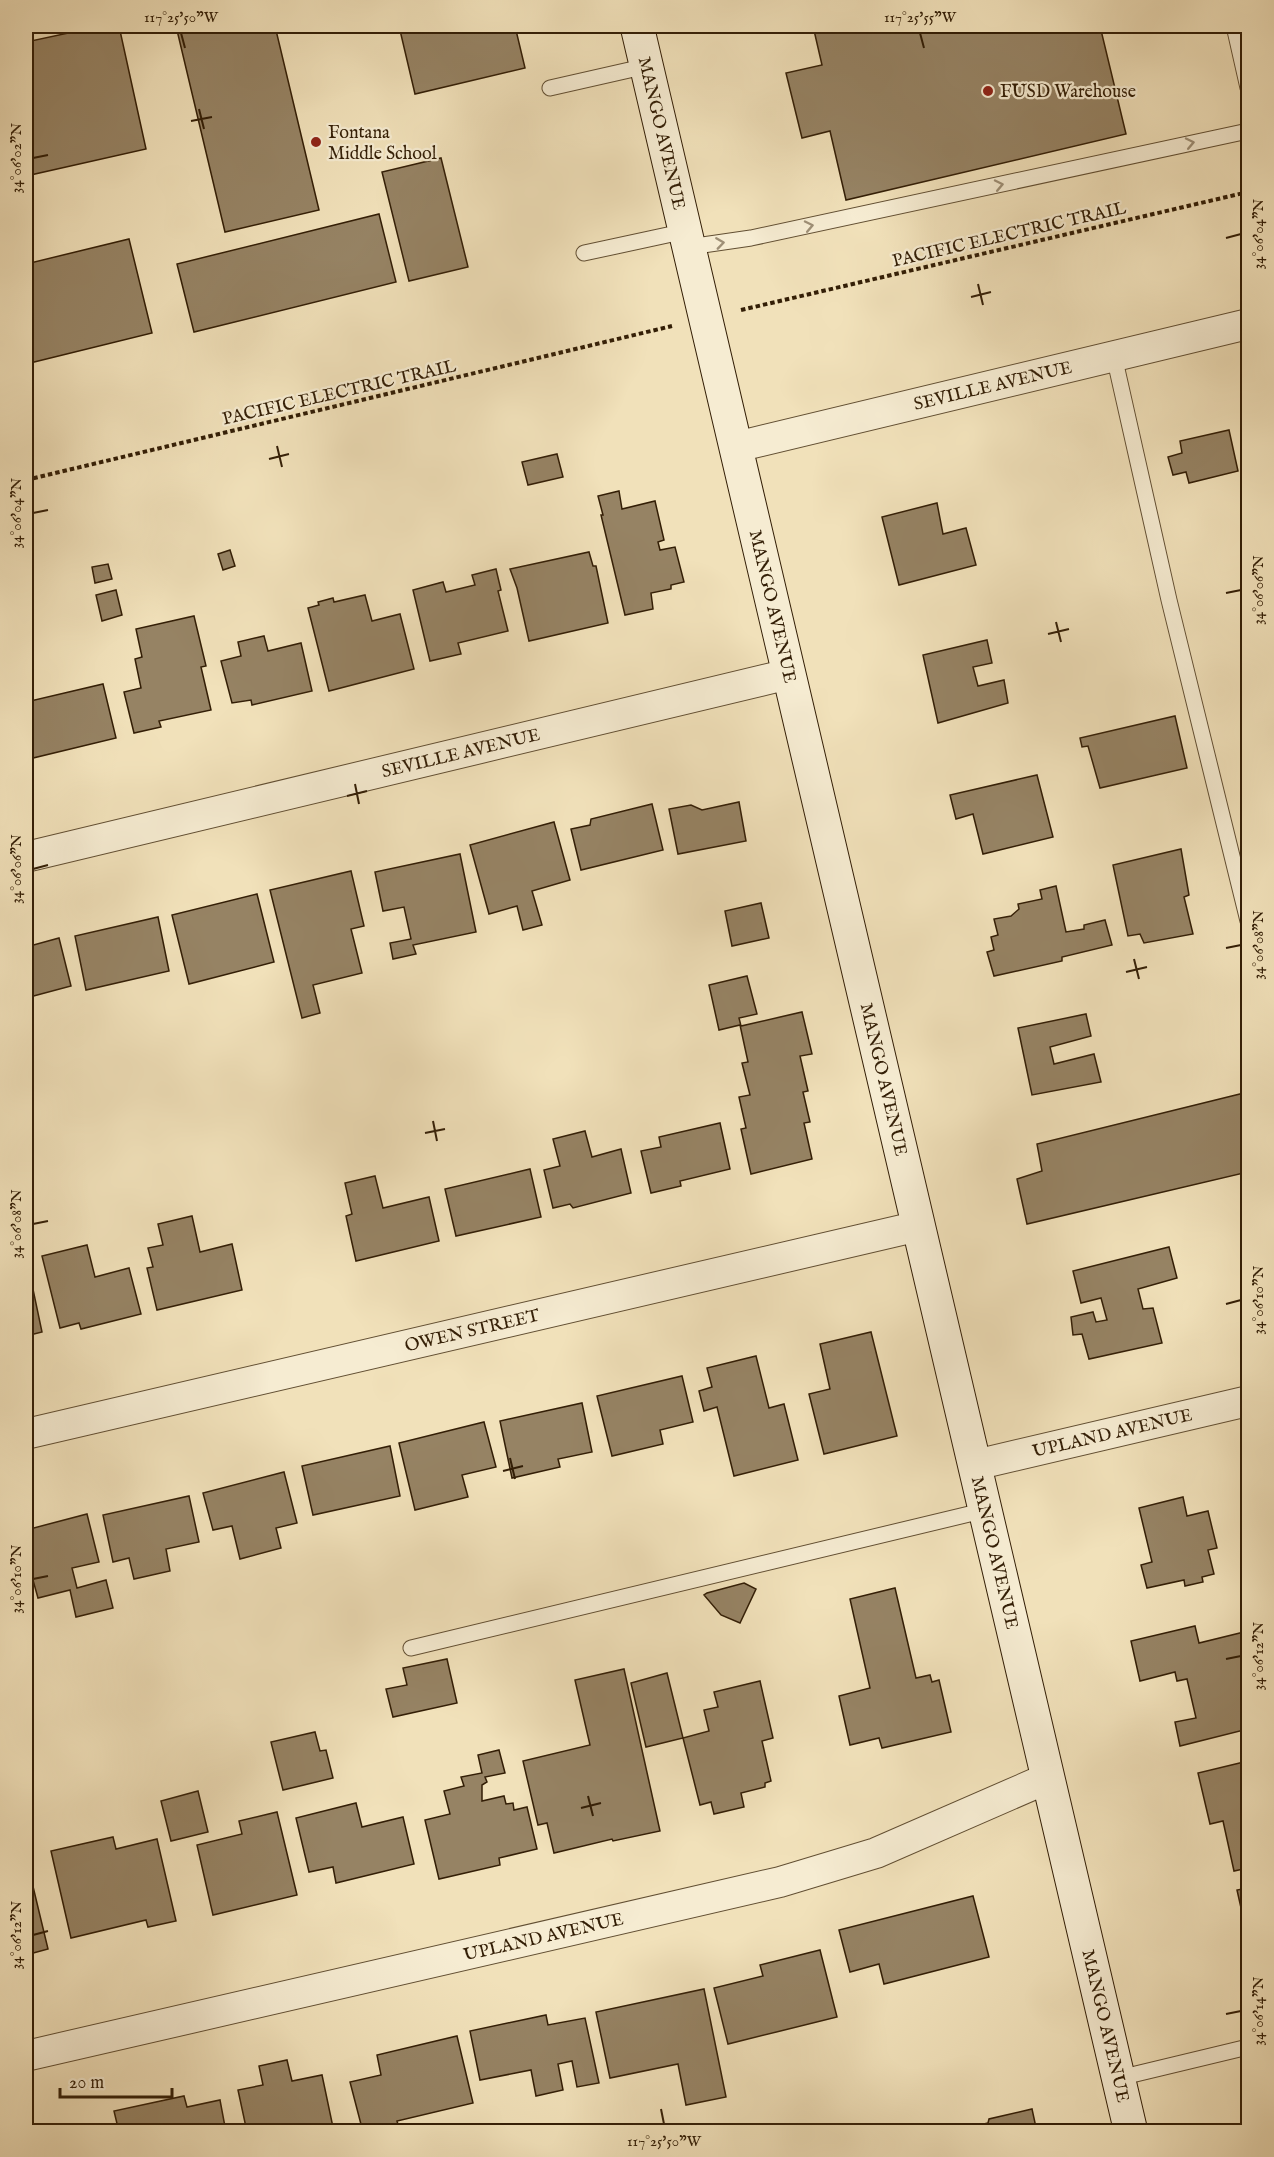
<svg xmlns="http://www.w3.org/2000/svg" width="1274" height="2157" viewBox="0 0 1274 2157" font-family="'IM FELL English',serif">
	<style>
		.building { fill: #968364; stroke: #331e06; stroke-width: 1.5 }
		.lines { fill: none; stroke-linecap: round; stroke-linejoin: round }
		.lane-casing { stroke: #624f33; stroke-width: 17 }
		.street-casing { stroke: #624f33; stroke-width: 32 }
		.secondary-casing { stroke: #331e06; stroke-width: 35 }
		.path { stroke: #331e06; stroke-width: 4; stroke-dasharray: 4.5 3; stroke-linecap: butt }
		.lane { stroke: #f6ecd2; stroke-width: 15 }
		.street { stroke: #f6ecd2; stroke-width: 30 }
		.secondary { stroke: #f6ecd2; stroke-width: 33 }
		.oneway { stroke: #9e8f76 }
		.ticks { fill: none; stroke: #331e06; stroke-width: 2 }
		.poi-dot { fill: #8f2418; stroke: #f6ecd2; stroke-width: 2 }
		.labels { text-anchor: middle; stroke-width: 4.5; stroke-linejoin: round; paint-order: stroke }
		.poi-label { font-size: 18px; fill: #331e06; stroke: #f6ecd2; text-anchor: start }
		.street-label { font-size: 18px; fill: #331e06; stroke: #f6ecd2 }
		.neatline { fill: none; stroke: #331e06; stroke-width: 2 }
		.ticks-label { font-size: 15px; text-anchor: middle; fill: #331e06 }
	</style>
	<rect width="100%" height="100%" fill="#f1e1ba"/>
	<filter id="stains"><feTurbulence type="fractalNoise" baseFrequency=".00333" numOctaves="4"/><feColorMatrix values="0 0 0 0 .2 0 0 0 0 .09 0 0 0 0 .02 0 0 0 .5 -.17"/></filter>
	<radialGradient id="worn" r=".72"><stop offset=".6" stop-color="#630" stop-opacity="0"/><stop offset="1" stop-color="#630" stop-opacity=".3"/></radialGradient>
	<path class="building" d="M101,26H119L146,149L26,176V42Z
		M176,26H275L319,210L225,232Z
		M399,26H515L525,68L415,94Z
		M813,26H1100L1126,134L846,200L830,131L802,138L786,73L822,65Z
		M441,158L468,267L409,281L382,172Z
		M379,214L396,282L194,332L177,264Z
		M129,239L152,333L26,364V264Z
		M1229,430L1238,471L1189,483L1186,472L1173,475L1168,457L1182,453L1180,441Z
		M557,454L563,477L528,485L522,462Z
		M619,491L622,509L655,501L664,540L658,542L660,550L675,547L684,582L671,585V589L651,593L653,609L625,615L601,515H603L598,496Z
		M937,503L943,534L966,528L976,565L899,585L882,517Z
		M230,550L235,566L223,570L218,554Z
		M589,552L593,566H596L608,623L529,641L517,588L510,569Z
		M108,564L112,579L95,583L92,567Z
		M496,569L501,590L498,591L508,631L458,643L461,654L430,661L413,590L443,582L446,592L475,585L472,575Z
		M116,590L122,615L102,621L96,595Z
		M365,595L372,621L400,614L414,669L329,691L308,608L319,605L318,602L333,598L334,602Z
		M194,616L206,666L201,667L211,710L159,721L161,727L134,733L124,692L141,688L135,659L142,657L136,629Z
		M264,636L268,651L301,643L312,691L252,705L251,700L232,703L221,661L241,656L238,642Z
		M987,640L992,663L973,667L978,686L1004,680L1008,703L938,723L923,655Z
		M103,684L116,738L33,758L26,727V702Z
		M1175,716L1187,768L1100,788L1088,746L1082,747L1080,738Z
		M1037,775L1053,837L983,854L973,814L956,819L950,795Z
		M739,802L746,841L678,854L669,809L691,805L702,810Z
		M652,804L663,850L581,870L571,829L590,825L591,819Z
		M554,822L570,880L532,891L542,925L523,930L517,906L489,914L470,845Z
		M1181,849L1189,895L1184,897L1193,934L1144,943L1140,934L1128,936L1113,865Z
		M460,854L476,932L413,945L416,954L393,959L390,943L411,939L404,907L383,911L375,872Z
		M351,871L364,926L351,929L362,973L313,985L320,1013L302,1018L270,890Z
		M1056,886L1066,932L1084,929V925L1105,920L1112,945L1062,957V961L994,976L987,952L994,950L991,937L998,935L994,919L1011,916L1019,909L1018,904L1042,899L1040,890Z
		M257,894L274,962L189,984L172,915Z
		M761,903L769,938L732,946L725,911Z
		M158,917L169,971L86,990L75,936Z
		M59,938L71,986L26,998V947Z
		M747,976L757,1014L739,1018L741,1026L802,1012L812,1054L800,1056L808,1091L803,1092L810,1122L804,1123L812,1159L751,1174L741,1129L746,1128L739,1097L750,1095L742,1063L748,1062L740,1025L719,1030L709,985Z
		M1086,1014L1091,1036L1050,1047L1054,1064L1094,1054L1101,1082L1032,1095L1018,1028Z
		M1248,1092V1172L1027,1224L1017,1179L1042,1171L1037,1144Z
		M720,1123L730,1169L680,1181L681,1186L651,1193L641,1151L661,1147L659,1137Z
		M585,1131L592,1157L621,1149L631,1193L573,1208L570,1204L553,1208L544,1170L560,1166L553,1139Z
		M530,1169L541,1217L456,1236L445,1189Z
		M375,1176L383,1208L429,1197L439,1241L356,1261L346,1216L352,1214L345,1183Z
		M192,1216L200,1252L232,1244L242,1290L157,1310L147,1268L153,1267L148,1248L163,1245L158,1224Z
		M87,1245L95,1277L129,1268L141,1314L81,1329L79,1323L60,1328L42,1256Z
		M1169,1247L1177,1278L1138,1289L1143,1309L1153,1308L1162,1343L1089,1359L1082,1334L1073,1335L1071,1317L1093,1312L1096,1322L1107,1320L1101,1298L1081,1303L1073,1271Z
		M26,1256L42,1332L26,1336Z
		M871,1332L897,1436L824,1454L809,1394L830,1389L820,1344Z
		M756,1356L769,1408L784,1404L798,1460L734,1476L717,1407L704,1411L699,1391L712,1387L707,1368Z
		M682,1376L693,1422L660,1430L663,1444L612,1456L597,1396Z
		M582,1403L592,1452L558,1459L560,1467L512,1478L500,1421Z
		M484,1422L496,1467L462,1475L468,1497L415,1510L399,1443Z
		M390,1446L400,1496L313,1515L302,1466Z
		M284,1472L297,1523L276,1528L281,1548L240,1559L232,1526L213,1530L203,1493Z
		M189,1496L199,1542L166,1549L170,1571L134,1579L129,1558L113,1562L103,1515Z
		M1183,1497L1187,1516L1208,1511L1217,1548L1208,1550L1214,1574L1202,1577L1203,1582L1185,1586L1184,1580L1147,1588L1141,1565L1152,1562L1139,1508Z
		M87,1514L99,1562L72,1568L77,1588L106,1580L113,1608L76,1617L70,1590L38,1598L31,1573L26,1575V1530Z
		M744,1583L756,1589L740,1623L721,1615L704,1595L707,1593Z
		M895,1588L916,1678L930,1675L932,1682L939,1680L951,1732L882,1748L879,1738L850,1745L839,1696L870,1688L850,1599Z
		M1195,1626L1199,1643L1248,1631V1729L1180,1746L1175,1722L1196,1718L1187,1679L1177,1681L1175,1672L1140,1681L1131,1641Z
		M447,1659L457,1703L393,1717L386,1689L407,1685L403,1668Z
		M624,1669L660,1831L613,1841L612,1839L554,1853L547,1823L538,1825L523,1761L590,1745L575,1680Z
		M667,1673L683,1738L646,1747L631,1683Z
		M760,1681L773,1738L762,1741L771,1781L765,1783V1787L741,1793L744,1807L714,1814L711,1802L700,1805L683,1738L709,1731L704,1710L718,1707L714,1692Z
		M315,1732L320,1751L326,1750L333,1778L283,1790L271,1742Z
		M499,1750L505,1773L485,1777L487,1782L482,1785V1801L504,1796L506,1804L513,1803L514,1810L527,1807L537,1849L499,1858L500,1865L439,1879L425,1820L450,1814L444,1791L464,1786L461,1777L482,1773L478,1755Z
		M1248,1761V1868L1234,1871L1223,1821L1210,1824L1198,1773Z
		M198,1791L208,1832L171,1841L161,1801Z
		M356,1803L362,1827L403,1817L414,1864L336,1883L333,1867L309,1872L296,1818Z
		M277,1812L297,1895L213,1915L197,1845L242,1834L239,1821Z
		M113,1837L116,1849L157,1839L176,1921L148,1927L146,1920L71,1938L51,1851Z
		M30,1874L48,1949L26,1955V1875Z
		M1248,1888V1939L1237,1890Z
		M973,1896L989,1957L884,1984L879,1964L850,1972L839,1930Z
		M820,1950L837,2017L728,2044L714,1988L763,1976L760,1965Z
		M704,1989L726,2097L686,2105L678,2064L610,2078L596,2012Z
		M546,2015L548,2025L585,2018L599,2083L577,2087L572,2061L558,2064L563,2090L536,2096L531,2070L480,2080L470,2031Z
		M457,2036L473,2103L397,2121L400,2132H363L350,2082L381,2075L377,2055Z
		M287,2060L292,2081L322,2075L334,2132H247L238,2090L263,2085L259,2066Z
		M184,2096L187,2107L220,2100L226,2132H119L114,2111Z
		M1032,2109L1037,2132H972L971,2127L988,2123L989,2119Z
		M30,2124L32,2132H26V2125Z"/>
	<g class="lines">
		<g class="lane-casing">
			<path id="lane" d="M1234,26L1248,88
				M550,88L647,66
				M689,247L751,238L1248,131
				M584,253L686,231
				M1114,356L1169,600L1248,921
				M411,1648L986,1510
				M1119,2078L1248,2047"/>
		</g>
		<g class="street-casing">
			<g id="street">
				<path id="s1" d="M736,447L1248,324"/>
				<path id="s2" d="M26,857L789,674"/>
				<path id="s3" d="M26,1434L919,1226"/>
				<path id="s4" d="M975,1465L1248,1401"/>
				<path id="s5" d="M26,2056L780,1882L876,1853L1048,1778"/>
			</g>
		</g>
		<g class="secondary-casing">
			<g id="secondary">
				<path id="s6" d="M637,26L1131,2132"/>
			</g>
		</g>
		<path class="path" d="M741,310L1248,192
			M26,480L672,326"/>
		<use href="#lane" class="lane"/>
		<use href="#street" class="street"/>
		<use href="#secondary" class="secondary"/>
	</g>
	<defs><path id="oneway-chevron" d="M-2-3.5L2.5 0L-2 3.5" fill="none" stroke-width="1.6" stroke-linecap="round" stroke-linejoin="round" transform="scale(1.5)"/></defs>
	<g class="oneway">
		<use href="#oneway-chevron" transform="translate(1190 143) rotate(-12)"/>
		<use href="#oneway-chevron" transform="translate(999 185) rotate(-12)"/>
		<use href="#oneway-chevron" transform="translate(809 226) rotate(-12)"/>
		<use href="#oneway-chevron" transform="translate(720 243) rotate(-8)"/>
	</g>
	<path class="ticks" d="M181,33L185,48M920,33L924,48M199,109L204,129M191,121L212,117M33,158L48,155M1226,238L1241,234M978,284L983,305M971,297L991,292M277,446L282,467M269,459L289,454M33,513L48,510M1226,593L1241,590M1056,622L1061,642M1048,634L1069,629M355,784L359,804M347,796L367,791M33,869L48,865M1226,948L1241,945M1134,959L1139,979M1126,972L1147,967M433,1121L437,1141M425,1133L445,1129M33,1224L48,1221M1226,1304L1241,1300M510,1458L515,1479M503,1471L523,1466M33,1579L48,1576M1226,1659L1241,1656M588,1796L593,1816M581,1808L601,1803M33,1935L48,1931M1226,2014L1241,2011M661,2109L664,2124"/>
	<g class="poi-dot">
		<circle cx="988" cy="91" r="6"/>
		<circle cx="316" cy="142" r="6"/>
	</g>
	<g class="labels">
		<g class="poi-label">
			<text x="1000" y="97">FUSD Warehouse</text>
			<text x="328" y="138">Fontana<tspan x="328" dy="21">Middle School</tspan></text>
		</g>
		<g class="street-label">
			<text dy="6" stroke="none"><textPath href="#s6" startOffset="110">MANGO AVENUE</textPath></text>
			<text transform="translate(1009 234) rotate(-13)" y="6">PACIFIC ELECTRIC TRAIL</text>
			<text dy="6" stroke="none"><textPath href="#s1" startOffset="264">SEVILLE AVENUE</textPath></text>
			<text transform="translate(339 392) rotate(-13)" y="6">PACIFIC ELECTRIC TRAIL</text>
			<text dy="6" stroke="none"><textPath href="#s6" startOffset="596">MANGO AVENUE</textPath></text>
			<text dy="6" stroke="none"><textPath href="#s2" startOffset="447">SEVILLE AVENUE</textPath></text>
			<text dy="6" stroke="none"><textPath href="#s6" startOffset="1082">MANGO AVENUE</textPath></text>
			<text dy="6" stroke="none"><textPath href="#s3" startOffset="458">OWEN STREET</textPath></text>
			<text dy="6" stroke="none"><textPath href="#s4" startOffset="141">UPLAND AVENUE</textPath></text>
			<text dy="6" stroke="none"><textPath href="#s6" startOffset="1568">MANGO AVENUE</textPath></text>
			<text dy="6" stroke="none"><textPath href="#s5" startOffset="531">UPLAND AVENUE</textPath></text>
			<text dy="6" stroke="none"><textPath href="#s6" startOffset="2054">MANGO AVENUE</textPath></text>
		</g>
	</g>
	<rect width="1274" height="2157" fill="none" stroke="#f1e1ba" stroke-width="66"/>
	<path d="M60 2088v9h112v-9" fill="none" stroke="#331e06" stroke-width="3"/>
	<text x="69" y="2088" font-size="18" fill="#331e06" stroke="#f6ecd2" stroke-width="4.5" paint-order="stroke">20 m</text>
	<rect x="33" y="33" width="1208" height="2091" class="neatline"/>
	<g class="ticks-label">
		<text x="181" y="22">117°25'50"W</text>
		<text x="920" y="22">117°25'55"W</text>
		<text transform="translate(16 158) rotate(-90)" y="5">34°06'02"N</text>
		<text transform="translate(1258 234) rotate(-90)" y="5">34°06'04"N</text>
		<text transform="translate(16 513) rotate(-90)" y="5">34°06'04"N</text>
		<text transform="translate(1258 590) rotate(-90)" y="5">34°06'06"N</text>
		<text transform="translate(16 869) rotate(-90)" y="5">34°06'06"N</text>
		<text transform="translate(1258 945) rotate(-90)" y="5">34°06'08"N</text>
		<text transform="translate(16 1224) rotate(-90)" y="5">34°06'08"N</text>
		<text transform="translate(1258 1300) rotate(-90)" y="5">34°06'10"N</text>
		<text transform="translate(16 1579) rotate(-90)" y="5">34°06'10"N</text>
		<text transform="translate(1258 1656) rotate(-90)" y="5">34°06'12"N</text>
		<text transform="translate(16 1935) rotate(-90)" y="5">34°06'12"N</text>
		<text transform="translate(1258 2011) rotate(-90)" y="5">34°06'14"N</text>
		<text x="664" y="2146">117°25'50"W</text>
	</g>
	<rect width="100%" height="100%" filter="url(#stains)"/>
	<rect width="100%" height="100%" fill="url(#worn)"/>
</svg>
